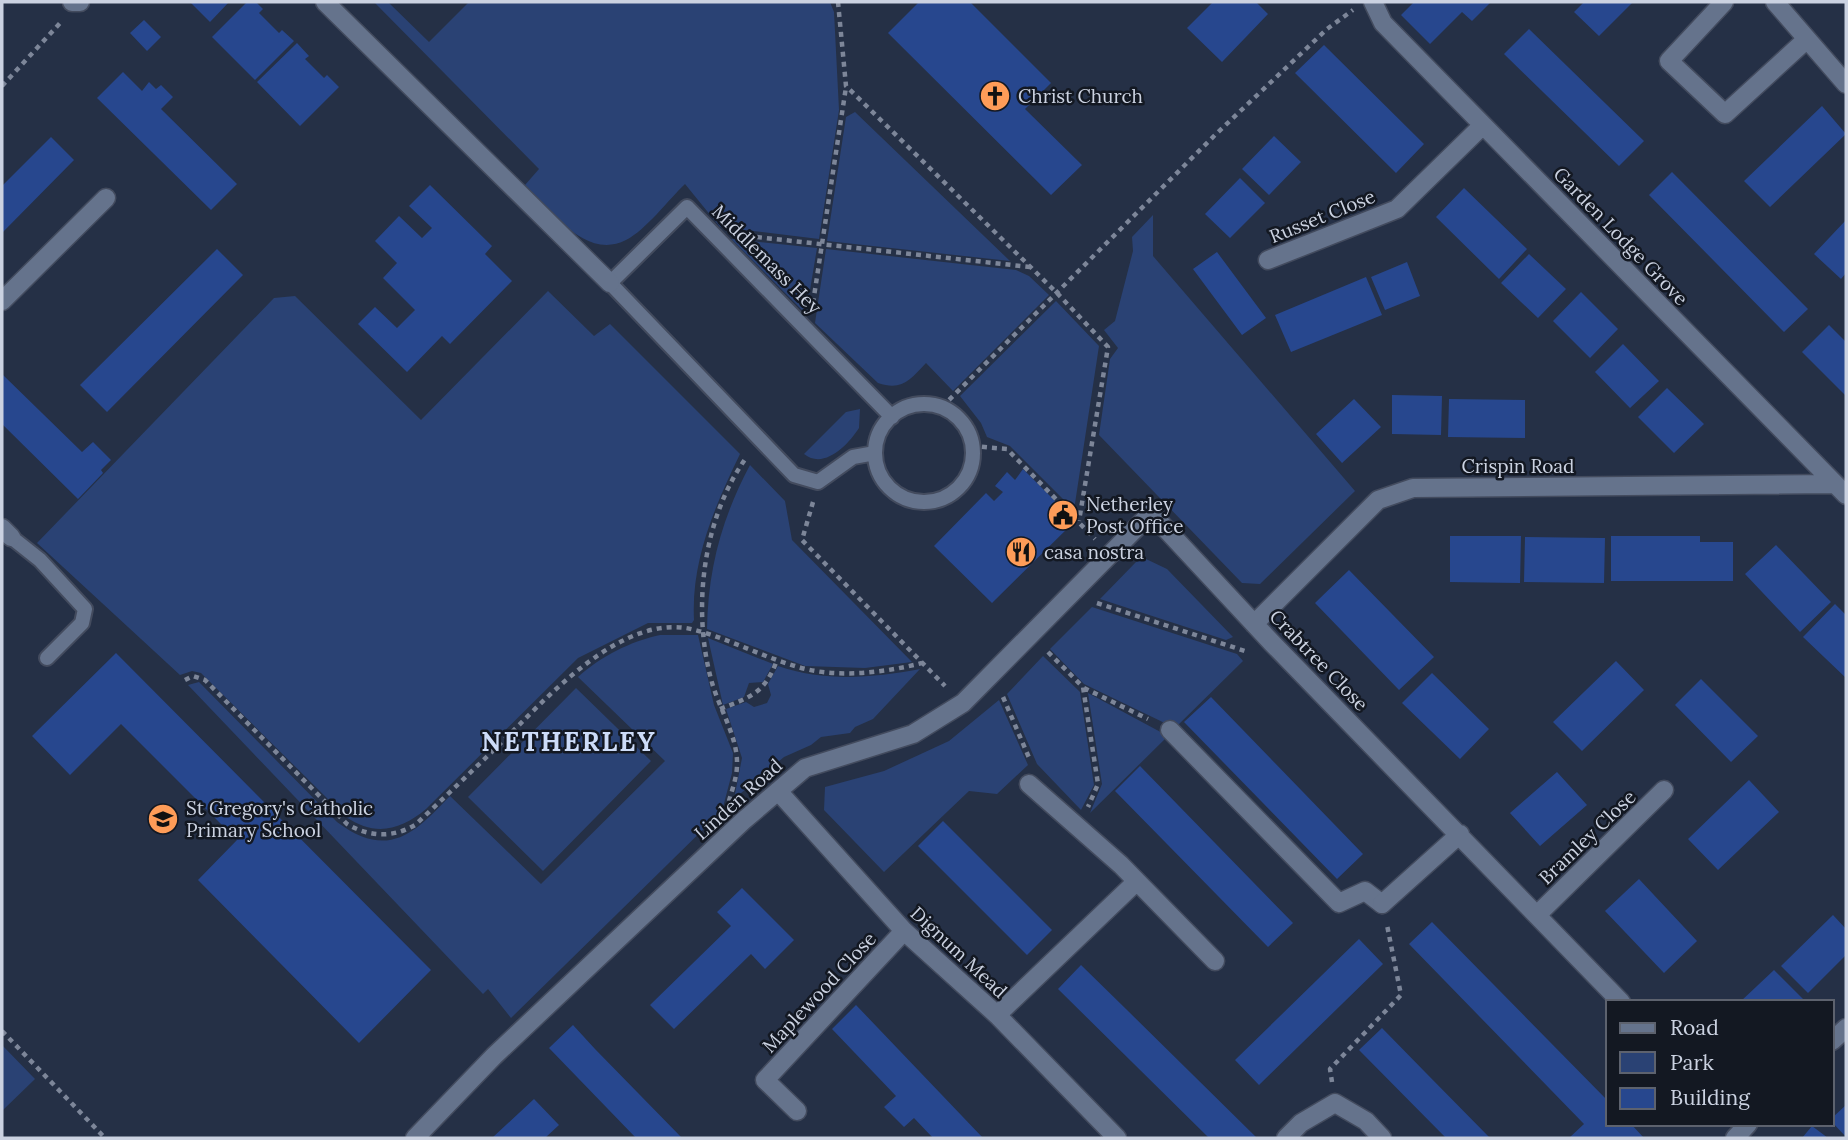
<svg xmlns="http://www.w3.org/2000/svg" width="1848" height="1140" viewBox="0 0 1848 1140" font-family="Lora,serif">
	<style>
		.green { fill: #2a4274 }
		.building { fill: #27478e }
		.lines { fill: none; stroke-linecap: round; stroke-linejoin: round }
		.service-casing { stroke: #434b5e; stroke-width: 18 }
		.pedestrian-casing { stroke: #434b5e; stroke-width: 21 }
		.minor-casing { stroke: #434b5e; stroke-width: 21 }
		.path { stroke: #7d8699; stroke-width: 4.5; stroke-dasharray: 5 5; stroke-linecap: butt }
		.service { stroke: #65738c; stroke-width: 14 }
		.pedestrian { stroke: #65738c; stroke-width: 18 }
		.minor { stroke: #65738c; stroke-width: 18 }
		.labels { text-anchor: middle; stroke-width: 5; stroke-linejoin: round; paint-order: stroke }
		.poi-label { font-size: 19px; fill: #cbd2e1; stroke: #131822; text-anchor: start }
		.street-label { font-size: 19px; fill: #cbd2e1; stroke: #131822 }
		.district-label { font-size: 26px; font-weight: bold; letter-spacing: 2px; fill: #cddcf8; stroke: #131822 }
	</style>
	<rect width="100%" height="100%" fill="#253046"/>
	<path class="green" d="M374,2H388L429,42L469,2H830L834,12L839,110L819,239L720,227L685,184C669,199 646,230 626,240C585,261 550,209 525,185L539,169Z
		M855,112L1010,261L827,241L846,117Z
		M1153,215V256L1355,491L1260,584L1242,583L1099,435L1110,359L1118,348L1104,330L1115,321L1133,251L1132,237Z
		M731,239L817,248L806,314Z
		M826,249L1016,270L1029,276L1049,295L953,391L926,363C910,380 902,391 878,383L815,323Z
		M548,291L594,336L610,324L740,454C715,506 691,560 694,620L692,623H648L578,658L426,809C401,830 375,837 346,817L201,673L192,671L180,675L37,543L274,298L295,296L421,420Z
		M1056,301L1099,346L1074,510L1010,446L987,437L981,423L960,396Z
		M860,409L859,428C848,445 824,470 804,454L846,412Z
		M750,465L785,501L792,540L912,662L865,668L805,666L707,629C708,568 722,518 750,465Z
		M1146,559L1167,569L1233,637L1226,640L1100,599L1136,562Z
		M1092,607L1237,654L1243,661L1175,728L1084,684L1050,649Z
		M660,635H698L714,705L733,753L732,773L722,811L511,1018L488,989L483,994L188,685L199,682L337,822C388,860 414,834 450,796L541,884L665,761L578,677C600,657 631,641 660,635Z
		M708,638L773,664L763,682L749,683L744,697L723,705Z
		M1043,656L1080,692L1094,785L1081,810L1037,764L1007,694Z
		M778,666C825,682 872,678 920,669L873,719L855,727L850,733L821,737L811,745L784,757L734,799L742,758L726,709L746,702L754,707L767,703L771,695L768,684Z
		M576,688L651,761L543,871L468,797Z
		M1088,693L1168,736L1090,813L1102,784Z
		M999,700L1028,765L997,794L969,791L884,872L824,810L825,787L884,771L949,741Z
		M2,1045L35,1079L2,1111Z"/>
	<path class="building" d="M190,2H229L210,22Z
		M247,2H256L263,9L259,13L279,33L282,30L294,41L255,80L212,37Z
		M919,2H970L1051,83L1025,109L1082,165L1051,195L888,33Z
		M1213,2H1256L1268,14L1222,62L1187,28Z
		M1414,2H1491L1472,21L1462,12L1430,44L1401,15Z
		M1584,2H1633L1599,36L1574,12Z
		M144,20L161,37L147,51L130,33Z
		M1529,29L1644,141L1619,166L1504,54Z
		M297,43L309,56L305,59L324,78L327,75L339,87L300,126L257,82Z
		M1324,45L1424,144L1396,173L1295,73Z
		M123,72L142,91L149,82L156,89L161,85L173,97L161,109L237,184L211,210L97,98Z
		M1822,106L1846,134L1770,207L1744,181Z
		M1274,136L1301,162L1269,195L1242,169Z
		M51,137L74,160L2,233V186Z
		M1672,172L1808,309L1784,332L1649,195Z
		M1240,178L1265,203L1230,238L1205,214Z
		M430,185L492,246L485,254L512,281L450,344L442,336L407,372L358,324L375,307L397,328L415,310L383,278L397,263L375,241L399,216L422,238L432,228L409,206Z
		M1464,188L1527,249L1499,279L1436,217Z
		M1846,220V273L1841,279L1814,254Z
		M217,249L243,275L107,412L80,385Z
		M1217,252L1266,318L1242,335L1193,269Z
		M1529,254L1566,289L1538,318L1501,283Z
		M1407,262L1420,296L1385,310L1371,277Z
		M1366,277L1382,315L1291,352L1275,315Z
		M1581,292L1618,329L1590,358L1553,321Z
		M1829,325L1846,342V396L1802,352Z
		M1623,344L1659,381L1630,408L1595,372Z
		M2,374L82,452L93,442L111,460L101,470L103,473L78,499L2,424Z
		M1667,388L1704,424L1674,453L1638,417Z
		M1392,395L1442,396L1441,435L1392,434Z
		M1354,399L1381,427L1342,463L1316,434Z
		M1449,399L1525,400V438L1448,437Z
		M1023,469L1075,521L992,603L934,546L986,493L994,501L1003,492L995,486L1007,472L1015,480Z
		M1450,536H1521L1520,583L1450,582Z
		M1611,536H1700V542H1733V581H1611Z
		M1525,537L1605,538L1604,583L1524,582Z
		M1776,545L1831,602L1800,632L1745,574Z
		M1349,570L1434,657L1399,690L1315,603Z
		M1835,604L1846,615V678L1803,637Z
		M116,653L431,970L359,1043L198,880L237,840L121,724L70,775L32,736Z
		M1616,661L1644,690L1582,751L1553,722Z
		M1432,673L1489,729L1460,759L1402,703Z
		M1701,679L1758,736L1731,762L1675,705Z
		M1211,697L1363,854L1337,879L1184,722Z
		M1140,766L1293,923L1268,947L1115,791Z
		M1557,772L1587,805L1540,846L1510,813Z
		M1749,780L1779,812L1718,870L1688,839Z
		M943,821L1052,930L1027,955L918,846Z
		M1639,879L1697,941L1664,973L1605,911Z
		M742,888L794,940L765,969L751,954L674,1029L650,1005L731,926L717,912Z
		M1833,915L1846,929V955L1808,993L1781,966Z
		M1432,922L1608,1101V1124H1631L1644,1138H1569L1584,1124L1409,944Z
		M1359,939L1383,964L1259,1085L1235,1060Z
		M1081,965L1126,1009L1257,1138H1209L1058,989Z
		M1774,970L1803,999L1800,1002H1740Z
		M856,1005L983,1138H933L914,1118L904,1127L884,1107L896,1096L832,1029Z
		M573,1025L595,1049L682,1138H636L549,1048Z
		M1382,1028L1426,1073L1490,1138H1446L1359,1050Z
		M534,1099L559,1125L545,1138H492Z
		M1846,1105V1137L1832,1122V1118Z
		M1812,1126L1828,1138H1802Z"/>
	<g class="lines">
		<g class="service-casing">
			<path id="service" d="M875 453a49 49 0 1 1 98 0a49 49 0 1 1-98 0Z
				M875,453L853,457L818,482L794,475L610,283L687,207L892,417
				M11,537L40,560L85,609L82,623L47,658"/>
		</g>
		<g class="pedestrian-casing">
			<path id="pedestrian" d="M1170,730L1339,903L1365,891L1382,904"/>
		</g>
		<g class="minor-casing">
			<path id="minor" d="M72,2H80
				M325,2L610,283
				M1373,2L1383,23L1846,495
				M1724,2L1669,61L1725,114L1807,39
				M1775,2L1846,84
				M1268,260L1397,209L1483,125
				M2,301L106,198
				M2,528L11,537
				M1254,624L1378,500L1413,488L1835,484
				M1029,784L1121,865L1215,961
				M778,791L904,931L997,1015L1117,1138
				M1382,904L1460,834
				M1538,914L1664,790
				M997,1015L1136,882
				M1832,1041L1846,1028
				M797,1111L765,1080L904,931
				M415,1138L494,1056L743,821L805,768L913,734L963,703L1151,513L1272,643L1621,1002
				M1286,1138L1301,1123L1335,1103L1366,1121L1382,1138
				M1735,1138L1748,1124"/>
		</g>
		<path class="path" d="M838,2L846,86L1057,293L1108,347L1079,521
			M2,86L61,22
			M747,236L1030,267
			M813,303L846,87
			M942,407L1215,135L1327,29L1353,10
			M972,446L1007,449L1095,539
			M813,502L802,540L945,686
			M1097,603L1245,651
			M1048,652L1083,687L1098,784L1088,807
			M185,680L193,676L205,680L347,824C369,837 393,838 415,825C444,798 472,771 500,744C546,699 623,610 695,630C729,639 761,656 795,666C834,679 883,673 922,663
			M1084,688L1148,719
			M1003,697L1030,760
			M720,709C751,697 765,693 777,660
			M729,801C732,790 737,777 737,765C738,736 718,707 711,679C692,608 703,518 746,458
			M2,1031L105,1138
			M1332,1082L1330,1069L1401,995L1387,925"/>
		<use href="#service" class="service"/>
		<use href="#pedestrian" class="pedestrian"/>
		<use href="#minor" class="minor"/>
	</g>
	<defs>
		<g id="church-disc" transform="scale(1.575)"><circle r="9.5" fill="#fe9c58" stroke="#131822"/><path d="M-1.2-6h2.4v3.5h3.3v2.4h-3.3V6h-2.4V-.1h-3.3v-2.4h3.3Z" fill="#111"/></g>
		<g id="civic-disc" transform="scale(1.575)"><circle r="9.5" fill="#fe9c58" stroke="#131822"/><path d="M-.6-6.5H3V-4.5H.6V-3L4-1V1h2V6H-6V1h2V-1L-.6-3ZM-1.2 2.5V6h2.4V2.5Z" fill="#111"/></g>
		<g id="restaurant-disc" transform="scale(1.575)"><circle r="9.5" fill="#fe9c58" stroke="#131822"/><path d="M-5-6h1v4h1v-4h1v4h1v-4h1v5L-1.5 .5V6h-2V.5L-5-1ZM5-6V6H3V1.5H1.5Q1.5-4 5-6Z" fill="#111"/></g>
		<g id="school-disc" transform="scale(1.575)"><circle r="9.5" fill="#fe9c58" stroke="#131822"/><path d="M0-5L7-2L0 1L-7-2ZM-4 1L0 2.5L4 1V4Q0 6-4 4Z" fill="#111"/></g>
	</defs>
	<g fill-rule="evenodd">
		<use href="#church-disc" x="995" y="96"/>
		<use href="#civic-disc" x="1063" y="515"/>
		<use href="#restaurant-disc" x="1021" y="552"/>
		<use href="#school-disc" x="163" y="819"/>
	</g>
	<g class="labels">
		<g class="poi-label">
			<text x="1018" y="103">Christ Church</text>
			<text x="1086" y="511">Netherley<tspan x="1086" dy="22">Post Office</tspan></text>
			<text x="1044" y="559">casa nostra</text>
			<text x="186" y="815">St Gregory's Catholic<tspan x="186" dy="22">Primary School</tspan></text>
		</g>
		<g class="street-label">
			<text transform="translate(1322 216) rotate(-22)" y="7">Russet Close</text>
			<text transform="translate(1621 236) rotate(46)" y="7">Garden Lodge Grove</text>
			<text transform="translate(767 259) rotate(45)" y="7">Middlemass Hey</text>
			<text x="1518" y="473">Crispin Road</text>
			<text transform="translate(1319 660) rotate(46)" y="7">Crabtree Close</text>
			<text transform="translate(738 799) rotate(-42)" y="7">Linden Road</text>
			<text transform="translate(1587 837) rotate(-44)" y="7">Bramley Close</text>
			<text transform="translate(959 952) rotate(43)" y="7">Dignum Mead</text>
			<text transform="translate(819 992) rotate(-47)" y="7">Maplewood Close</text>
		</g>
		<g class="district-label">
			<text x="569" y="751">NETHERLEY</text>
		</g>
	</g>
	<rect width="1848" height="1140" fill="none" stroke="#cbd2e1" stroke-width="7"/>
	<rect x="1606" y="1000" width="228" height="126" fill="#131822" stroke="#5d626e" stroke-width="2"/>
	<rect x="1620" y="1023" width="35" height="10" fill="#65738c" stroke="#5d626e" stroke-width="2"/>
	<text x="1670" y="1035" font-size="21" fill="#cbd2e1">Road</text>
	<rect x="1620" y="1052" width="35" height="21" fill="#2a4274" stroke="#5d626e" stroke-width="2"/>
	<text x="1670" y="1070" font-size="21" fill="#cbd2e1">Park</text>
	<rect x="1620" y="1088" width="35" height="21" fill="#27478e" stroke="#5d626e" stroke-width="2"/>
	<text x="1670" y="1105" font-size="21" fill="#cbd2e1">Building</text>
</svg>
